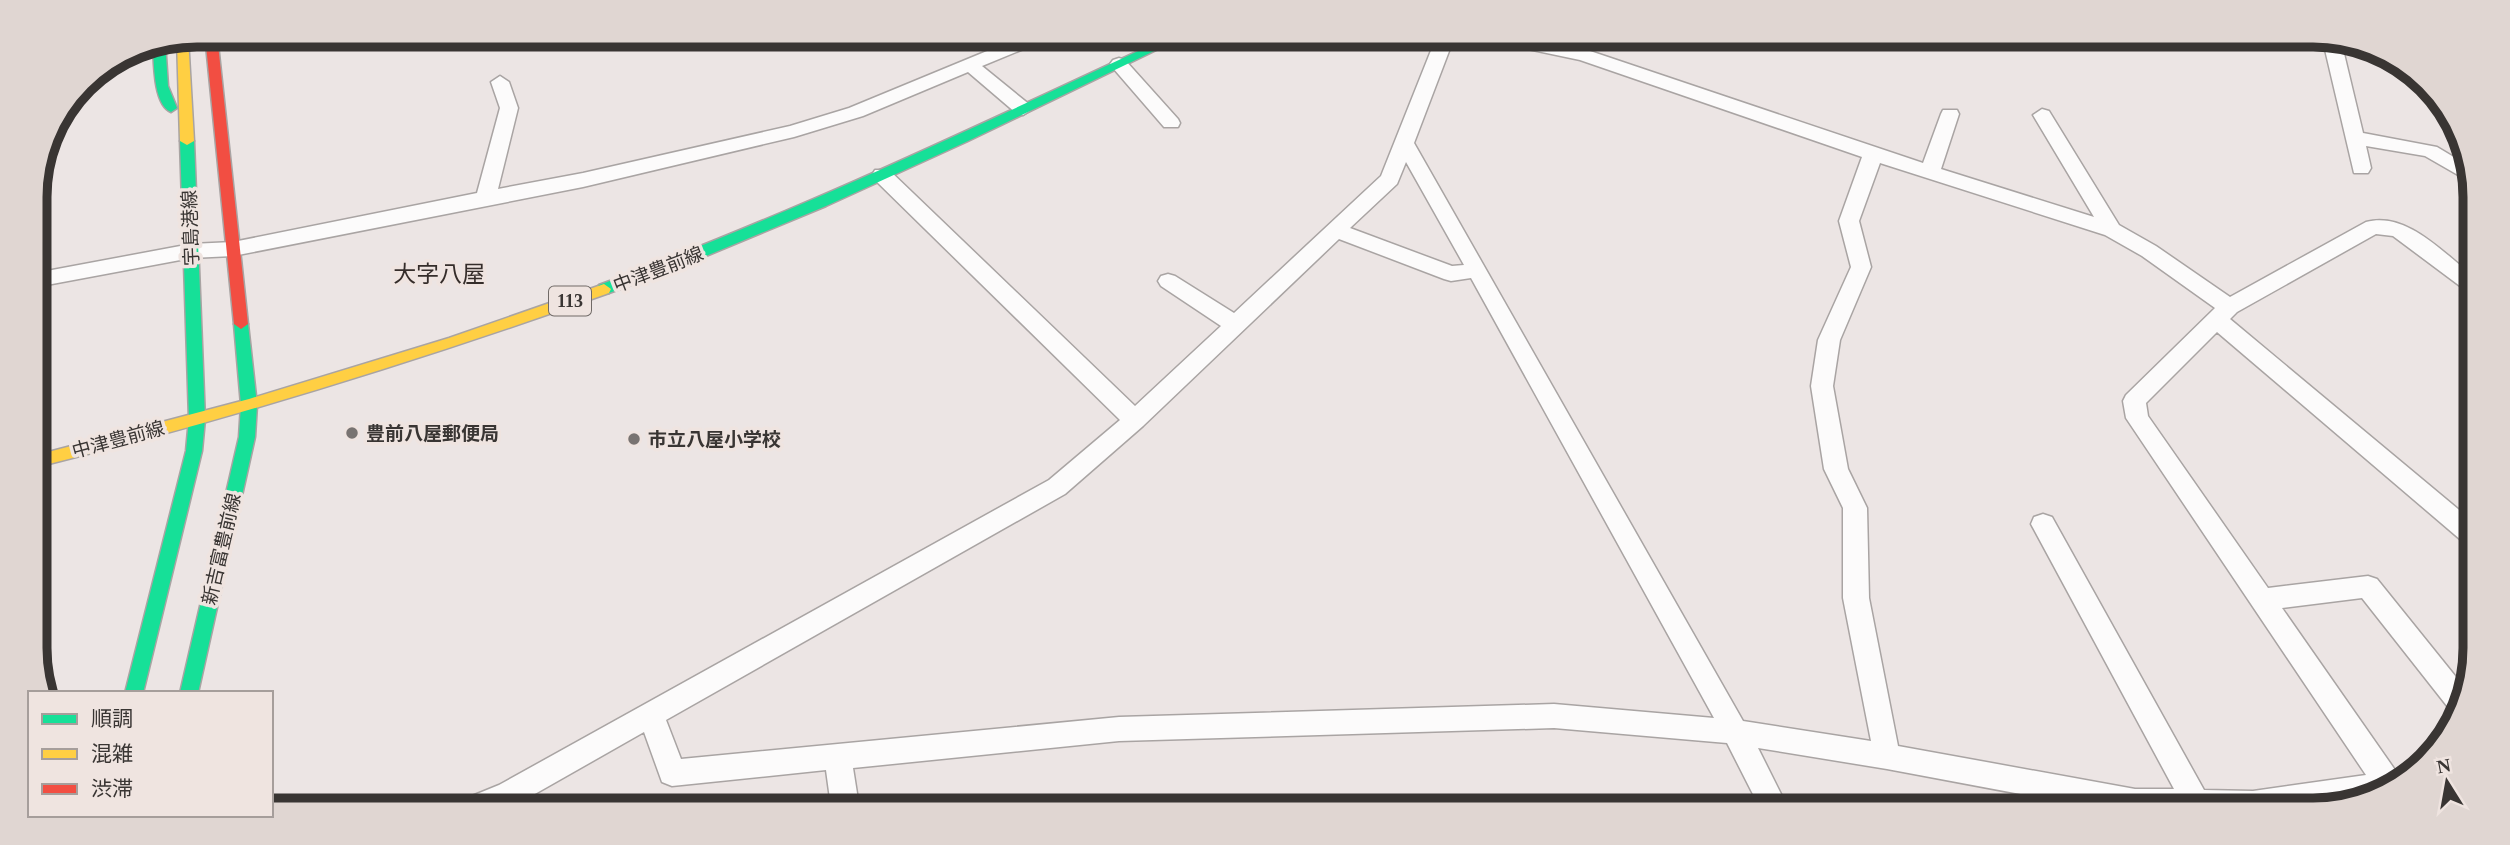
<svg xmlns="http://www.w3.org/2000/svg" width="2510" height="845" viewBox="0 0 2510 845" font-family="'Times New Roman','Noto Sans JP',serif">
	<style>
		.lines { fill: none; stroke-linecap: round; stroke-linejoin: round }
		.street-casing { stroke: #a9a4a3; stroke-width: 3 }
		.fast-casing { stroke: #a9a4a3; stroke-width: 3 }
		.slow-casing { stroke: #a9a4a3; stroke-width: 3 }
		.jam-casing { stroke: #a9a4a3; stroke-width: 3 }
		.street { fill: #fcfbfb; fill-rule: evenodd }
		.fast { fill: #16e098; fill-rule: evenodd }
		.slow { fill: #ffcf43; fill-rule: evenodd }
		.jam { fill: #f24e42; fill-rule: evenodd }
		.poi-dot { fill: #787371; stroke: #efe4e0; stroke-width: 2.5 }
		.labels { text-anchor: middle; stroke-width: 7; stroke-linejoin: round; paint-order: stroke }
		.shield { fill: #efe4e0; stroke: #706a67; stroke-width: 2 }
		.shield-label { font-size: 18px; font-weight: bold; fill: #393533 }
		.street-label { font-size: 19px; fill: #393533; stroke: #efe4e0 }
		.poi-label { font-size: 19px; font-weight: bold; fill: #393533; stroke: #efe4e0; text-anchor: start }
		.quarter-label { font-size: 23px; fill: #352d2a; stroke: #efe4e0 }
		.rim { fill: none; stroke: #393533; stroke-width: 9 }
	</style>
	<rect width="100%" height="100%" fill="#ece5e4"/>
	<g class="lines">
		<g class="street-casing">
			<path id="street" d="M1021,37H1046L1043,41L982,66L1030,105L1032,109L1023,115L1016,113L968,72L863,116L794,137L583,187L233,256L191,258L36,287V273L191,244L233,242L477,193L500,108L491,82L500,76L509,82L518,108L498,189L583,173L790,126L849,108Z
				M1436,38H1454L1414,143L1743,721L1871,741L1843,598V508L1824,469L1811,386L1818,340L1851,267L1839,221L1862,157L1580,60L1499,43L1490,38H1528L1590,51L1923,163L1941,114L1943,110H1957L1959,114L1941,169L2094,217L2033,115L2042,109L2049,111L2119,225L2156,246L2230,297L2366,222C2406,211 2442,252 2471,274V291L2464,289L2393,236L2376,234L2237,312L2230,319L2470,519V543L2461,540L2217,332L2146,403L2148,416L2268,588L2368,576L2377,579L2468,692L2454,713L2451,711L2362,598L2282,608L2402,780L2332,806L2307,810L2100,809L1887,769L1758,748L1788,808H1760L1727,743L1554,728L1119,741L853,768L859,806H831L826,770L672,786L662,782L644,732L519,803L468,805L472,796L499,785L1049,480L1120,420L875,180L872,175L875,170H889L1135,406L1221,326L1161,286L1158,281L1161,276L1168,274L1175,276L1234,313L1381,176ZM1406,162L1464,265L1452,266L1350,228L1397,184ZM1880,163L2105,235L2142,256L2215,308L2126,395L2123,401L2126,418L2366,775L2253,791L2204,790L2052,517L2043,514L2034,517L2031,524L2174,789H2135L1898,746L1869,598L1867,508L1848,469L1833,386L1840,340L1871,267L1859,221ZM1339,239L1444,279L1451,281L1471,278L1714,718L1554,704L1119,717L681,759L666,720L1065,494L1143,426Z
				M2323,41H2341L2363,133L2437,147L2472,168V183L2425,156L2366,146L2371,168L2368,173H2354Z
				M1119,58L1125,60L1178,119L1180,123L1178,127H1164L1113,68L1110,64L1113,60Z"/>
		</g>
		<g class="fast-casing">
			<path id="fast" d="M1166,38H1181L968,141L826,206L682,266L609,293L604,294L597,289L599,285C793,214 979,125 1166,38Z
				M165,41L168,86L177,108L171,112C153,105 154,61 153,44Z
				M187,137L194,141L205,419L202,451L143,693H125L186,451L189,419L180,141Z
				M241,319L248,324L257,405L255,437L198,693H180L239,437L241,405L234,324Z"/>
		</g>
		<g class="slow-casing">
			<path id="slow" d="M188,37L194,141L187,145L180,141L177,39Z
				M604,284L611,289L609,293C421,360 231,419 37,467V455L249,399L449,338Z"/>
		</g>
		<g class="jam-casing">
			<path id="jam" d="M205,35H217L248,324L241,329L234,324Z"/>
		</g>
		<use href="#street" class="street"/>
		<use href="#fast" class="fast"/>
		<use href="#slow" class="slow"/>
		<use href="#jam" class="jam"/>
	</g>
	<g class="poi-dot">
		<circle cx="352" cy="433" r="7"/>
		<circle cx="634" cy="439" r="7"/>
	</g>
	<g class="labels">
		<rect class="shield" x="549" y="286.5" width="42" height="29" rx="5"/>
		<g class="shield-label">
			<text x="570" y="307">113</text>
		</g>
		<g class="street-label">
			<text transform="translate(190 228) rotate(-92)" y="7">宇島港線</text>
			<text transform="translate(658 269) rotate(-21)" y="7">中津豊前線</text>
			<text transform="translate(118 439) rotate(-15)" y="7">中津豊前線</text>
			<text transform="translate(221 549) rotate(-77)" y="7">新吉富豊前線</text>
		</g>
		<g class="poi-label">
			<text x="366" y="440">豊前八屋郵便局</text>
			<text x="648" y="446">市立八屋小学校</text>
		</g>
		<g class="quarter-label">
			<text x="439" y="282">大字八屋</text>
		</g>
	</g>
	<path d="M0 0H2510V845H0ZM197 47H2313A150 150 0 0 1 2463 197V648A150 150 0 0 1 2313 798H197A150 150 0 0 1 47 648V197A150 150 0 0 1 197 47Z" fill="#e0d6d2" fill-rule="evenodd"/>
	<path class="rim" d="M197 47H2313A150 150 0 0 1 2463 197V648A150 150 0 0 1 2313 798H197A150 150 0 0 1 47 648V197A150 150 0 0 1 197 47Z"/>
	<rect x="28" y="691" width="245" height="126" fill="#efe4e0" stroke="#a69e9b" stroke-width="2"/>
	<rect x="42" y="714" width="35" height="10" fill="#16e098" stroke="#a69e9b" stroke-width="2"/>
	<text x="91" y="726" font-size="21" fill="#393533">順調</text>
	<rect x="42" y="749" width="35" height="10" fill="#ffcf43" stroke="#a69e9b" stroke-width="2"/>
	<text x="91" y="761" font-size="21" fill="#393533">混雑</text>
	<rect x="42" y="784" width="35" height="10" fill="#f24e42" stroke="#a69e9b" stroke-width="2"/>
	<text x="91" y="796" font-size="21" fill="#393533">渋滞</text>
	<g transform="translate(2447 782) rotate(349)" stroke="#efe4e0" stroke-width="5" paint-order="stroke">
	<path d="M0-5L12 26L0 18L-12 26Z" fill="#393533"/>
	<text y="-10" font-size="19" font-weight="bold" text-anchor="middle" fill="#393533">N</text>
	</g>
</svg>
